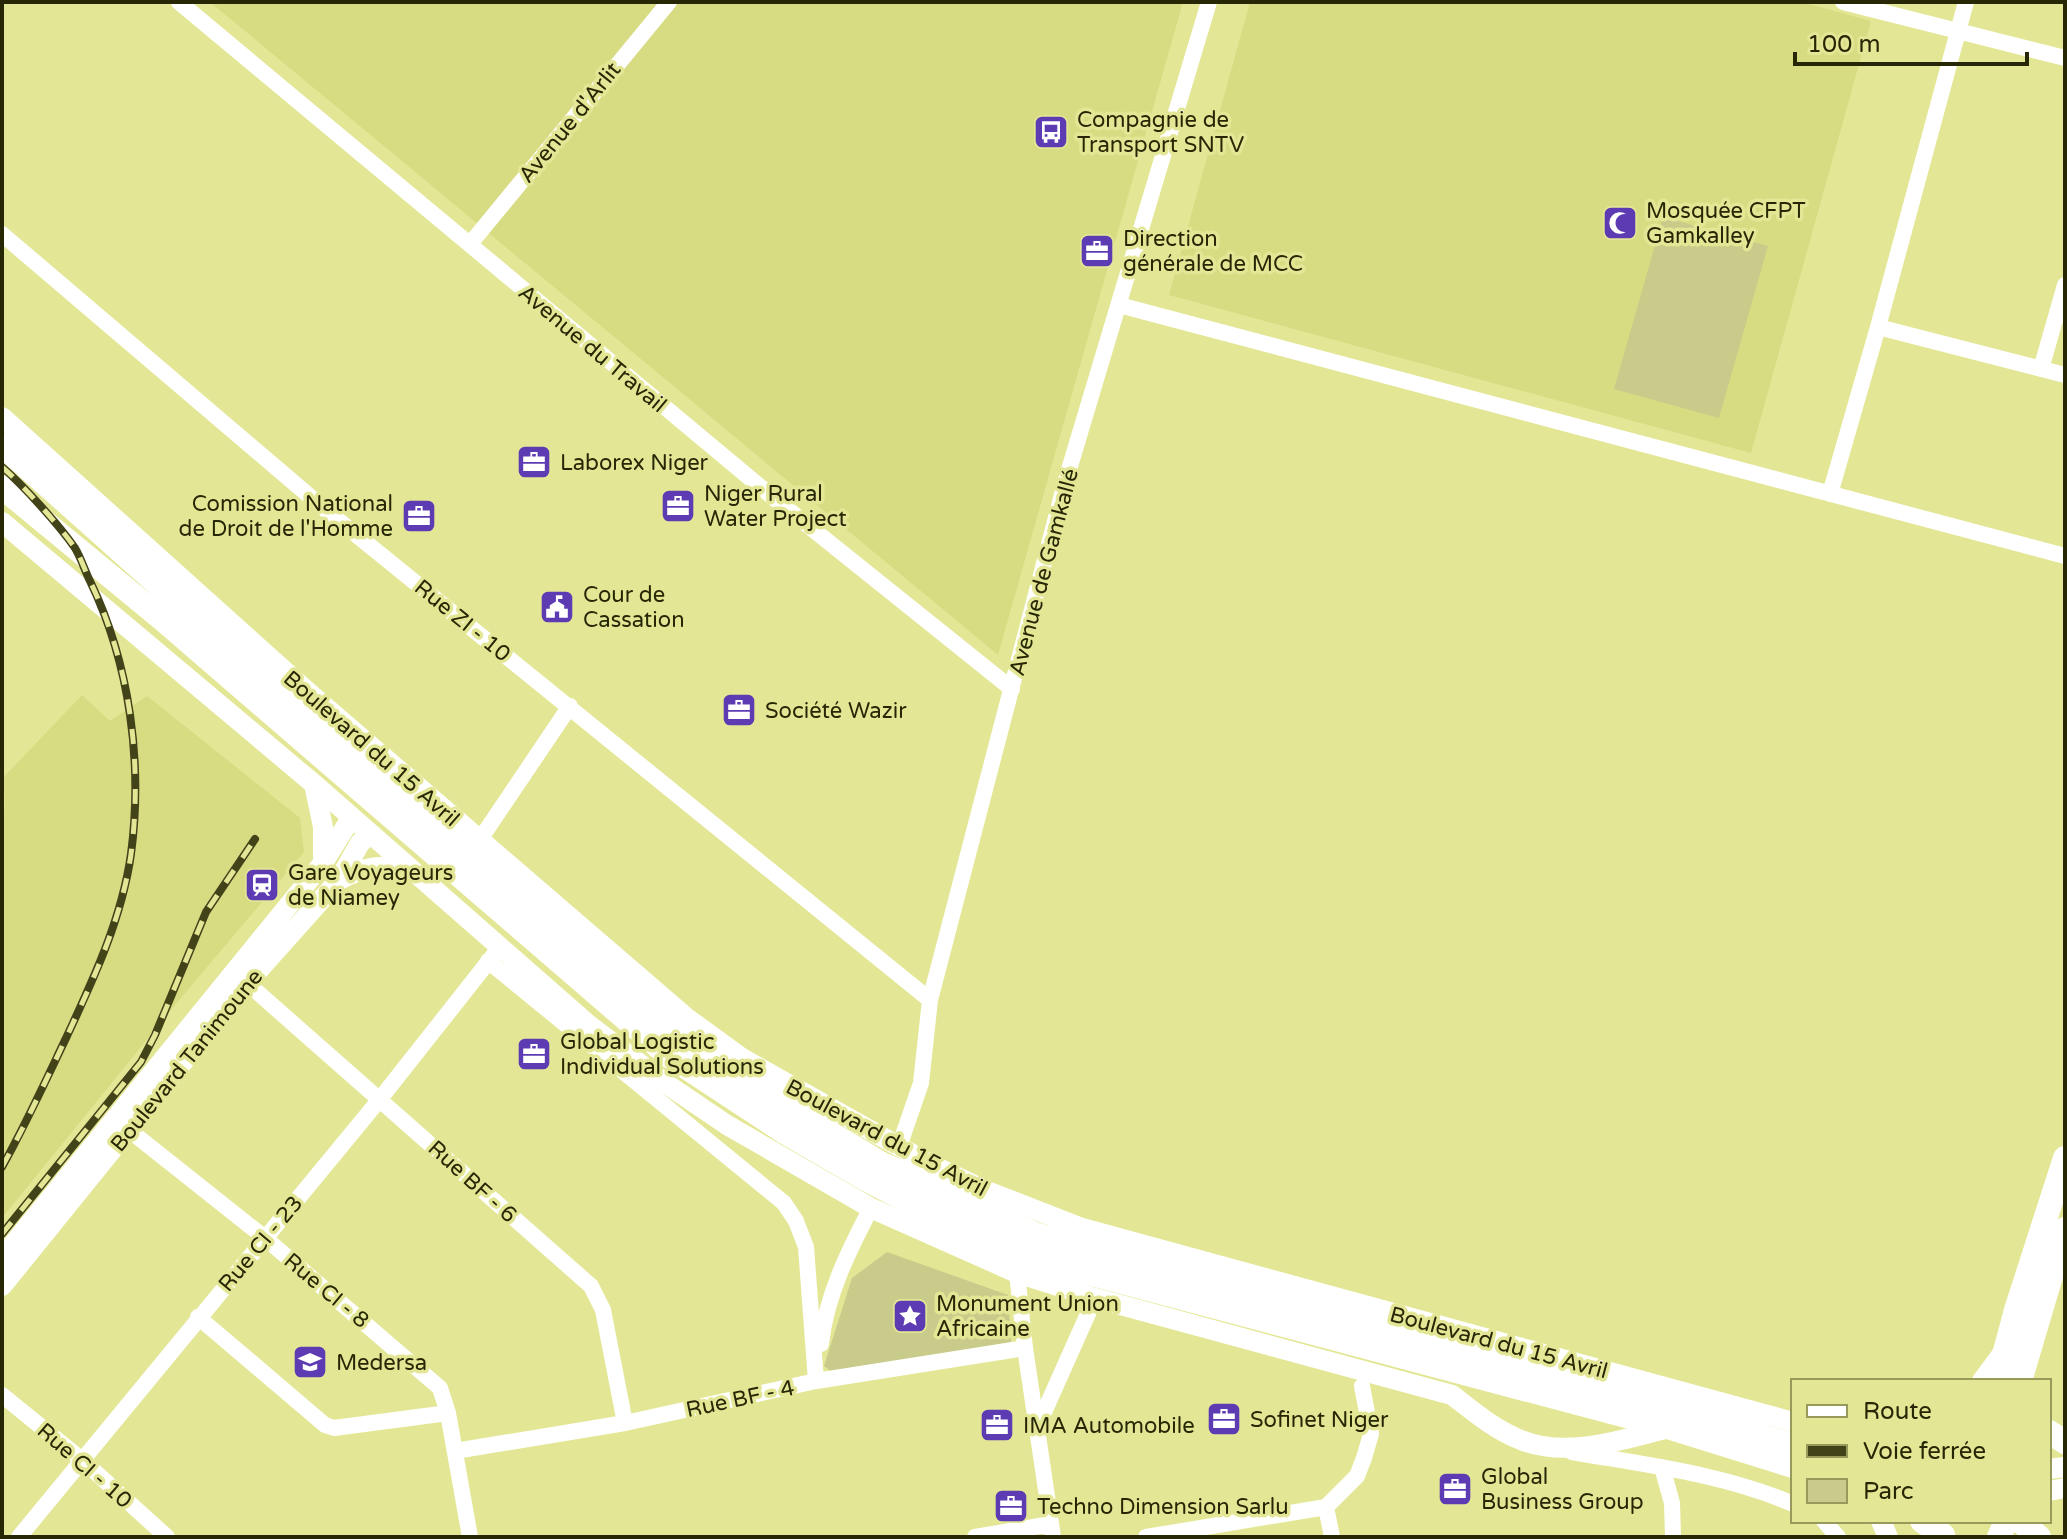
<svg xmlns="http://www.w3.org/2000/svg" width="2067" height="1539" viewBox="0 0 2067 1539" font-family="'Varela Round',sans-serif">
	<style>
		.built { fill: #d7db81 }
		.green { fill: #c8cb8a }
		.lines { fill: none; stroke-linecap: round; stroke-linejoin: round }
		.minor { stroke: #fff; stroke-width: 16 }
		.major { stroke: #fff; stroke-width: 20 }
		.highway { stroke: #fff; stroke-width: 24 }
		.rail-casing { stroke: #43431a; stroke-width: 8 }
		.rail { stroke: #e3e795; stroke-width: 5; stroke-dasharray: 15; stroke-linecap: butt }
		.labels { text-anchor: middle; stroke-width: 7; stroke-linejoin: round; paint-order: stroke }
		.poi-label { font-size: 22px; fill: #272705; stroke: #e3e795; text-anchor: start }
		.street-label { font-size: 22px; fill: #272705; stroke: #e3e795 }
	</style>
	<rect width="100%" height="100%" fill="#e3e795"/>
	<path class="built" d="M210,2H1183L998,655Z
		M1250,2H1801L1871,21L1751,453L1169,295Z
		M82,695L110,721L147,696L300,818L304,852L171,1010L2,1218V856L5,800L3,778Z"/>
	<path class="green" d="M1663,217L1768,246L1719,418L1614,389Z
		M887,1252L1008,1295L1011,1342L832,1372L824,1366L852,1278Z"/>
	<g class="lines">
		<path class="minor" d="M179,2L775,499L1012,689
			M1843,2L2065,58
			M2,234L327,511L930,1000
			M470,244L669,2
			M1119,305L2065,556
			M1878,327L1966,2
			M2041,369L2065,285
			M1830,494L1878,327L2065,375
			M479,841L570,706
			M488,961L784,1203L796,1221L806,1247L816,1381
			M247,983L591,1286L603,1310L625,1423
			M129,1130L265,1238L440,1388L448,1413L470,1537
			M899,1147L921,1083L930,1000L1065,483L1209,2
			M1017,1273L1025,1348L1053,1537
			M198,1317L325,1425L334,1428L448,1413
			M821,1344C826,1296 849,1250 871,1208
			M2,1395L82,1460L167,1537
			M1037,1428L1095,1298
			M455,1451L625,1423L816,1381L1025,1348
			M1572,1452C1646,1465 1724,1474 1793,1504
			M1662,1467L1672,1503L1673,1537
			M1824,1521L1838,1537
			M19,1537L380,1099L500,947
			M975,1537L1051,1524
			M1146,1537L1326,1507
			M1332,1537L1326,1507L1357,1476L1364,1458L1371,1434L1362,1386"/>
		<path class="major" d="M2,417L308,692L687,1018L742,1058L930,1164L987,1191L1082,1228L1793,1422
			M2,522L314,784L589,1025L668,1085L727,1125L871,1208L1017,1273L1095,1298L1452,1395C1474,1412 1495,1430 1521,1440C1567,1459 1624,1439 1669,1428
			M314,784L323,827V863
			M339,880C366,866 379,865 409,868
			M2,1258L323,863L351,818
			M2,1286L247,983L339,880L360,843L369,835
			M1982,1381L2002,1354
			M2049,1469L2065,1467
			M2049,1491L2065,1488
			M1881,1521L1888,1537"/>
		<path class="highway" d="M2,445L403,803L665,1025L759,1091L882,1164L1035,1234L1117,1260L1473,1354L1793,1445
			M2,487L161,618L669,1056L783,1131L864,1178L929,1212L1015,1250L1054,1264L1671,1428L1793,1466
			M1997,1381L2016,1310L2065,1158
			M2020,1381L2065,1229
			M2049,1432L2065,1442
			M1922,1521L1943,1535
			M2020,1521L2039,1537
			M1999,1537L2006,1521"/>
		<g class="rail-casing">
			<path id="rail" d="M2,467C23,485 59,525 75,548C81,558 85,571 90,581C130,664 143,763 131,854C122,918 94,978 67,1036C46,1080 26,1124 2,1167
				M2,1234L141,1062L155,1035L206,912L255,839"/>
		</g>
		<use href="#rail" class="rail"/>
	</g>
	<defs>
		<g id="bus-square" transform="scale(1.8)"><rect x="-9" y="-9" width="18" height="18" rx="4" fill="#5d3bb3" stroke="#e3e795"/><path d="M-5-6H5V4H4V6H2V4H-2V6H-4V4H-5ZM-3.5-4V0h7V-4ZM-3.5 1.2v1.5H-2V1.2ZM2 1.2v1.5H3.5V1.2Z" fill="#fff"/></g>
		<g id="mosque-square" transform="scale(1.8)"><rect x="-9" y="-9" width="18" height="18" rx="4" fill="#5d3bb3" stroke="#e3e795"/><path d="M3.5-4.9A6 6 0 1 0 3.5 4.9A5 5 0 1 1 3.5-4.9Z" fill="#fff"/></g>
		<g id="office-square" transform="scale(1.8)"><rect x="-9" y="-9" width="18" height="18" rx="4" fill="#5d3bb3" stroke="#e3e795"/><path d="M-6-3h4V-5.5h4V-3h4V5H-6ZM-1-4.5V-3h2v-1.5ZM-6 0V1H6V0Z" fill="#fff"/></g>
		<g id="civic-square" transform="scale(1.8)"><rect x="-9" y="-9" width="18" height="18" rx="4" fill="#5d3bb3" stroke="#e3e795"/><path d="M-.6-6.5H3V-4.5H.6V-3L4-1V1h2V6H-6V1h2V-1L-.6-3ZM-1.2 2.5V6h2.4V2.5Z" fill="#fff"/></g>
		<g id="station-square" transform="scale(1.8)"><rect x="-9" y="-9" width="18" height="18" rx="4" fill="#5d3bb3" stroke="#e3e795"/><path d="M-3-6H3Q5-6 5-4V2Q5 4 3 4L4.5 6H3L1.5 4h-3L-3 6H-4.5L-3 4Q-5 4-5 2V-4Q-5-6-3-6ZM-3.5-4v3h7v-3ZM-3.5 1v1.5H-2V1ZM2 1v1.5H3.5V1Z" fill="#fff"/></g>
		<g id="sight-square" transform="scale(1.8)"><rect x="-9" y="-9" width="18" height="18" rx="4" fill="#5d3bb3" stroke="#e3e795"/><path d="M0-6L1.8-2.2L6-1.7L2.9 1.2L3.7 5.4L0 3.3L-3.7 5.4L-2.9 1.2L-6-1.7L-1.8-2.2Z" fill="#fff"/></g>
		<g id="school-square" transform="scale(1.8)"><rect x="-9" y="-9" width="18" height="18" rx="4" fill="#5d3bb3" stroke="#e3e795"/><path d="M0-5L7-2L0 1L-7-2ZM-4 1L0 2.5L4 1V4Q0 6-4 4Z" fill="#fff"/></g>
	</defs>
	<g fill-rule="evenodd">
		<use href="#bus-square" x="1051" y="132"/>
		<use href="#mosque-square" x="1620" y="223"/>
		<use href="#office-square" x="1097" y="251"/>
		<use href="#office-square" x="534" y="462"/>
		<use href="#office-square" x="678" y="506"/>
		<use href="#office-square" x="419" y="516"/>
		<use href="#civic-square" x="557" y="607"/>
		<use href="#office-square" x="739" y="710"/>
		<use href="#station-square" x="262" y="885"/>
		<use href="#office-square" x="534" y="1054"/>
		<use href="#sight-square" x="910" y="1316"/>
		<use href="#school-square" x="310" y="1362"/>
		<use href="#office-square" x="1224" y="1419"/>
		<use href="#office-square" x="997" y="1425"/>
		<use href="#office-square" x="1455" y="1489"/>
		<use href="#office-square" x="1011" y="1506"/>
	</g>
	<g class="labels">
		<g class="poi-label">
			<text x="1077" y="127">Compagnie de<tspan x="1077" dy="25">Transport SNTV</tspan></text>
			<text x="1646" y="218">Mosquée CFPT<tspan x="1646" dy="25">Gamkalley</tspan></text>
			<text x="1123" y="246">Direction<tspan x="1123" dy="25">générale de MCC</tspan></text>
			<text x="560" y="470">Laborex Niger</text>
			<text x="704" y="501">Niger Rural<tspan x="704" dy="25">Water Project</tspan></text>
			<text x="393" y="511" text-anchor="end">Comission National<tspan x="393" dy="25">de Droit de l'Homme</tspan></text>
			<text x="583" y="602">Cour de<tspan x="583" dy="25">Cassation</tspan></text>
			<text x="765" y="718">Société Wazir</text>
			<text x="288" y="880">Gare Voyageurs<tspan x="288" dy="25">de Niamey</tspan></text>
			<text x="560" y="1049">Global Logistic<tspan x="560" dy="25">Individual Solutions</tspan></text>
			<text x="936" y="1311">Monument Union<tspan x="936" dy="25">Africaine</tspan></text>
			<text x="336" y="1370">Medersa</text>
			<text x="1250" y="1427">Sofinet Niger</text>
			<text x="1023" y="1433">IMA Automobile</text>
			<text x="1481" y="1484">Global<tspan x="1481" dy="25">Business Group</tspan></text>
			<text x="1037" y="1514">Techno Dimension Sarlu</text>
		</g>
		<g class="street-label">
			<text transform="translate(569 122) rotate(-51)" y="8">Avenue d'Arlit</text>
			<text transform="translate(593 348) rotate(40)" y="8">Avenue du Travail</text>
			<text transform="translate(1043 572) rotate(-75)" y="8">Avenue de Gamkallé</text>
			<text transform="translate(463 620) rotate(39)" y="8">Rue ZI - 10</text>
			<text transform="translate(372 748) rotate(41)" y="8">Boulevard du 15 Avril</text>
			<text transform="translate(186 1060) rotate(-51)" y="8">Boulevard Tanimoune</text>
			<text transform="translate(887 1137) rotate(28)" y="8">Boulevard du 15 Avril</text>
			<text transform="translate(473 1181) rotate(42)" y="8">Rue BF - 6</text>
			<text transform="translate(260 1243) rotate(-50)" y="8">Rue CI - 23</text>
			<text transform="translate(327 1290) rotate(40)" y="8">Rue CI - 8</text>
			<text transform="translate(1499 1342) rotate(15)" y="8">Boulevard du 15 Avril</text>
			<text transform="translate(740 1398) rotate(-12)" y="8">Rue BF - 4</text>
			<text transform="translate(85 1465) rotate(41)" y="8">Rue CI - 10</text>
		</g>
	</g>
	<rect width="2067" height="1539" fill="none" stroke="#272705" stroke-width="8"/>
	<rect x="1791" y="1379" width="260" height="144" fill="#e3e795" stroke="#989a5b" stroke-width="2"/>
	<rect x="1807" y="1405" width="40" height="12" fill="#ffffff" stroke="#989a5b" stroke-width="2"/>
	<text x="1863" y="1419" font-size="24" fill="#272705">Route</text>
	<rect x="1807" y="1445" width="40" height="12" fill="#43431a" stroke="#989a5b" stroke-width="2"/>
	<text x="1863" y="1459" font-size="24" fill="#272705">Voie ferrée</text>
	<rect x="1807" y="1479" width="40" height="24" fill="#c8cb8a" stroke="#989a5b" stroke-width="2"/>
	<text x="1863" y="1499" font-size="24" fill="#272705">Parc</text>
	<path d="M1795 52v12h232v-12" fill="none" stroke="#272705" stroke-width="4"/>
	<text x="1807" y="52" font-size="24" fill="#272705" stroke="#e3e795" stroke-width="6" paint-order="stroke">100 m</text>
</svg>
